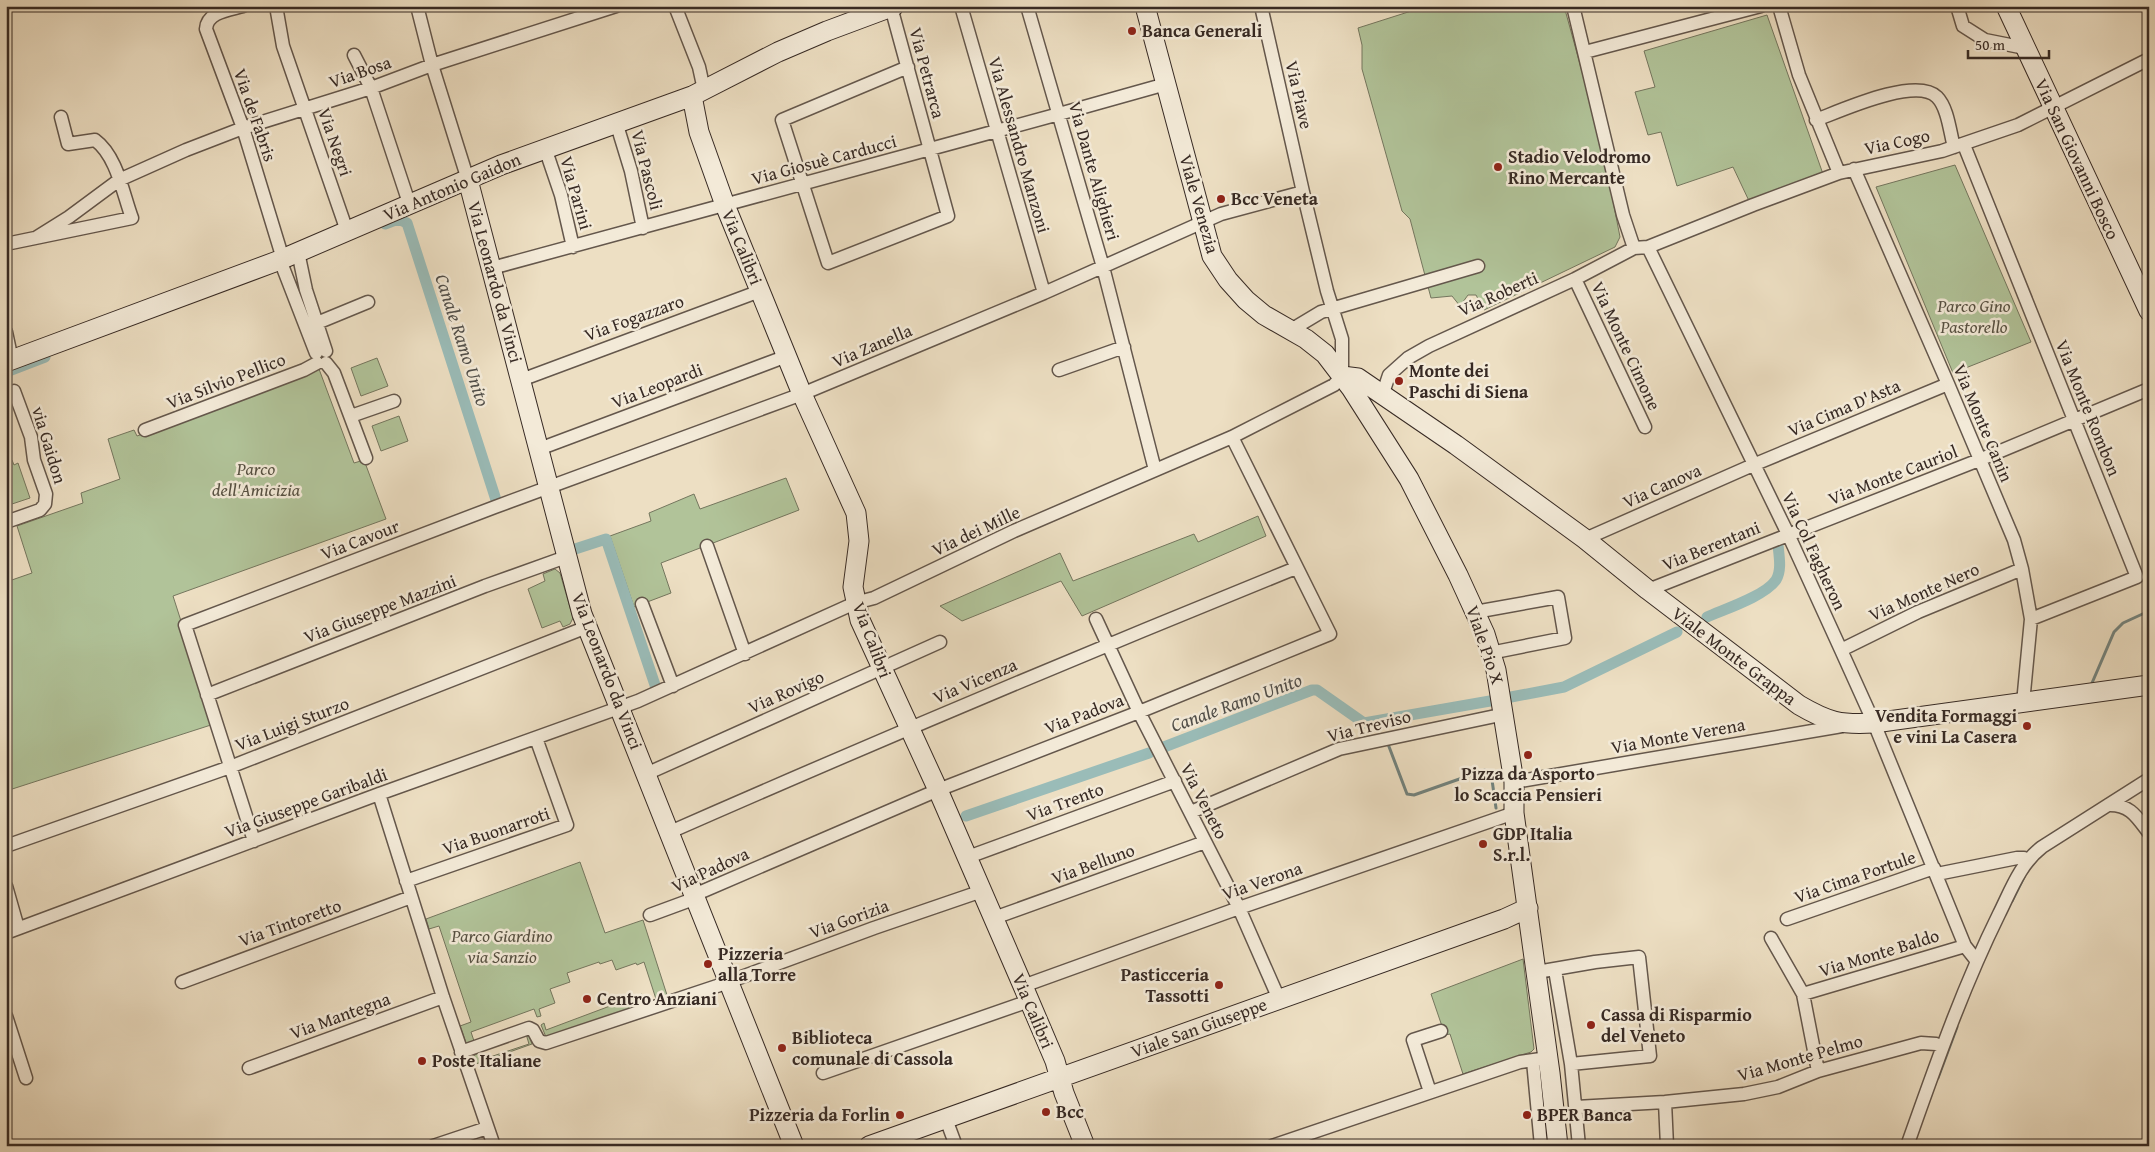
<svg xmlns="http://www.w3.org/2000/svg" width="2155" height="1152" viewBox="0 0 2155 1152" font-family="'Gentium Book Plus',serif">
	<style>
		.green { fill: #b1c399; stroke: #74765e }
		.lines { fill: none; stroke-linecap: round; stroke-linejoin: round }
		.stream { stroke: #72827d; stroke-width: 3 }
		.canal { stroke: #9abcb8; stroke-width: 11 }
		.street-casing { stroke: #64574c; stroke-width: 15 }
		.secondary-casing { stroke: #372a24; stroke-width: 21 }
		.street { stroke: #f3ead8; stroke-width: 12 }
		.secondary { stroke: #f3ead8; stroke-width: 19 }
		.poi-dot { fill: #8f2418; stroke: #f3ead8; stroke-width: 2 }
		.labels { text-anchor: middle; stroke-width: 5; stroke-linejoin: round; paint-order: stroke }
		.poi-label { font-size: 18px; font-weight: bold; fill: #372a24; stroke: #f3ead8; text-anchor: start }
		.street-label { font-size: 18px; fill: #372a24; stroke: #f3ead8 }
		.park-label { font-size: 18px; font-style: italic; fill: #565041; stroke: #f3ead8 }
		.water-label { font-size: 19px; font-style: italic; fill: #504e49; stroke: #f3ead8 }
	</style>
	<rect width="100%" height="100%" fill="#eddfc3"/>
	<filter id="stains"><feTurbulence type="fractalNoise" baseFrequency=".004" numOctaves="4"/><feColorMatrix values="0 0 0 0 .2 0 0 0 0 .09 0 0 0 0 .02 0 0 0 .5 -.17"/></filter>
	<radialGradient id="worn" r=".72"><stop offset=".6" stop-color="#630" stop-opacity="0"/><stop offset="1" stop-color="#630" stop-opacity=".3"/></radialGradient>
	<path class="green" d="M1427,6H1564L1602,144L1620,237L1615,247L1484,310L1476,295H1468L1460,306L1452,296L1431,298L1410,219L1402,211L1362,69V45L1358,28Z
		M1767,15L1823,174L1750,203L1733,167L1677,186L1661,132L1648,135L1635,92L1655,87L1644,51Z
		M1955,165L2031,342L1953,373L1876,187Z
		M377,358L388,386L361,396L351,368Z
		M319,369L354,463L364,460L386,519L173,596L214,724L6,791V582L32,573L17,526L83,503L81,493L120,479L108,439L134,430L137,436Z
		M399,416L408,441L381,451L372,426Z
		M12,460L14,465L18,463L30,498L6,506V463Z
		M786,478L799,510L661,563L671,593L634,607L610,536L651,521L649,513L694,494L700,509Z
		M1258,516L1266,536L1082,616L1061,581L962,621L940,606L1060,553L1073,581L1194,534L1198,542Z
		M555,569L560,573L573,618L570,624L563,627L560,621L542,628L528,589L545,581L543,574Z
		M580,862L605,933L643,920L667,995L656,999L644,962L637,965L636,963L616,970L612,960L600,964L599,962L567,973L570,982L550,989L555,1003L539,1009L541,1016L537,1017L534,1009L471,1032L474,1041L466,1043L460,1026L471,1022L439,926L429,929L426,919Z
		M1523,959L1534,1049L1531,1052L1463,1074L1450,1034L1445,1035L1431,994Z
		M642,994L646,1005L546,1037L541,1025L544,1023L546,1030Z
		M528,1033L532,1044L473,1065L472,1057L478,1053L481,1060L529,1044L526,1034Z"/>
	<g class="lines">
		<path class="stream" d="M2092,683L2114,632L2123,623L2149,611
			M1388,744L1407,794L1414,795L1485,770L1491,773L1496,808
			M2012,901L2024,877
			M1938,1078L1957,1027"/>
		<path class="canal" d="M385,224L398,219L407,223L497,503
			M6,372L45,357
			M572,550L606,539L655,685
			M1707,617C1725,609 1765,596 1776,580C1782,570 1779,556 1778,545
			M1511,697L1564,687L1677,632
			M1164,747L1312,690H1317L1364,723L1490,701
			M966,816L1149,753"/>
		<g class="street-casing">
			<path id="street" d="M243,6C229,10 207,12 206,29L243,128L283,259
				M276,6L283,46L347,231
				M417,6L432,65L468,180
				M675,6L699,67L704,90
				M961,6L1044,293
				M1027,6L1103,267L1155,470
				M1573,6L1623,215L1634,248
				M1779,6L1799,75L1839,173
				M1957,6L1963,26L1985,40L2025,48
				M891,7L948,216L828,263L782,120L908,67
				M1585,52L1761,6
				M354,55L371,88L409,203
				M1816,120C1840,111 1916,76 1937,97C1948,108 1950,133 1954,147
				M616,122L631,171L643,228
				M1964,145L2137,577L2031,619
				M545,148L561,195L573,247
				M1854,169L1948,384L2014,540L2022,569L2031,619L2023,703
				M37,237L69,217L119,180L186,150L243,128L371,88L432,65L616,6
				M6,244L132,218C123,194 117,156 95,140L68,144L61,117
				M1648,247L1788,534L1841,650L1874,723L1965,946L1976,960
				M298,252L306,290L326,351
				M280,260L316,353
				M492,268L1059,114L1166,84
				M1575,279L1645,427
				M317,323L368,302
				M1291,330L1321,312L1478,266
				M6,332L12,360
				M326,363L334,373L366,458
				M1059,370L1124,347
				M521,380L760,291
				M6,394L14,391L31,437L34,460L46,494L45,504L40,510L6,522
				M1382,396L1389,375L1408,358L1429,346L1575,279L1634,248L1648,247L1753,205L1839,173L1942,151L2018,125L2149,59
				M351,416L394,401
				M145,430L304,370L317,363
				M539,449L787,356
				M1585,539L1753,465L1948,384
				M707,546L745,654
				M1648,590L1979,460L2149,389
				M642,604L673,686
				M1475,612L1558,597L1565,638L1490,653
				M1096,619L1139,712L1239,908L1279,999
				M1841,650L1918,612L2022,569
				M207,695L485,586L566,557
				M646,774L940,642
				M1514,782L1842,726
				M379,794L443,997L494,1146
				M2108,805C2130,804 2137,817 2149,833
				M1191,812L1339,749L1505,714
				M670,832C877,741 1086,653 1296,568
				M254,841L185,625L495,507L802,394L1044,293L1221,214L1303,192
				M6,846L230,767L587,627
				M968,857L1175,781
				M1937,874L2017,858H2024L2027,860
				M406,881L567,825L536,738
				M6,886L18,928
				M650,915L688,901L701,892L938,790L1139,712L1330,634L1232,437
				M994,918L1205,842
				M1787,919L1934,868
				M6,933L379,794L638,701L855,603L874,598L1014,531L1232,437L1334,385L1342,376V339L1327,291L1303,192L1261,6
				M1771,938L1803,994L1818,1071
				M1555,970L1571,1064L1579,1146
				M1537,972L1595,962L1639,957L1650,1056L1571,1064
				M182,982L411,897
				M1023,986L1239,908L1514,813
				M1803,994L1965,946
				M6,1016L26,1078
				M461,1052L529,1028L533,1030L539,1041L546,1043L717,986L874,928L982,891
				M1533,1061L1541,1146
				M249,1068L443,997
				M823,1073L1029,1001
				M1430,1092L1413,1040L1441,1031
				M1665,1102L1667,1146
				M1576,1107L1665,1102L1744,1094L1778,1087L1818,1071L1921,1043L1936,1044L1942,1047
				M946,1119L956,1146
				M433,1146L487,1128
				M1272,1146L1520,1062L1548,1058
				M1907,1146C1935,1067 1962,989 1999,914C2011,890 2020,864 2042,847L2149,779"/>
		</g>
		<g class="secondary-casing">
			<path id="secondary" d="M1145,6L1212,256L1228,280L1246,300L1264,315L1306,339L1325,354L1351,388L1409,479L1458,575L1485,634L1496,670L1514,782V813L1550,1073L1558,1146
				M2006,6L2149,311
				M692,96L699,132L725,205L802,394L856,513L859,541L853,587L860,620L938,790L1023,986L1055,1061L1064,1093L1085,1146
				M468,180L582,614L794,1146
				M6,362L280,260L501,165L692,96L778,52L827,31L894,6
				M1342,376L1358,378L1456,445L1585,539L1648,590L1799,705C1828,722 1840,725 1874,723L2149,685
				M869,1146L1504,919L1528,908"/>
		</g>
		<use href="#street" class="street"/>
		<use href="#secondary" class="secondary"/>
	</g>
	<g class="poi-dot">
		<circle cx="1132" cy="31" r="5"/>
		<circle cx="1498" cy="167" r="5"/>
		<circle cx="1221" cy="199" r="5"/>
		<circle cx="1399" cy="381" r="5"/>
		<circle cx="2027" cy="726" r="5"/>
		<circle cx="1528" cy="755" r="5"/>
		<circle cx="1483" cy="844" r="5"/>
		<circle cx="708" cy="964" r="5"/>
		<circle cx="1219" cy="985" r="5"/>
		<circle cx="587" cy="999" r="5"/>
		<circle cx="1591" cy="1025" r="5"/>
		<circle cx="782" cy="1048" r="5"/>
		<circle cx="422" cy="1061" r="5"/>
		<circle cx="1046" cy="1112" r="5"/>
		<circle cx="900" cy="1115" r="5"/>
		<circle cx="1527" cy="1115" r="5"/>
	</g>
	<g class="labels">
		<g class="poi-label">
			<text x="1142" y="37">Banca Generali</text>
			<text x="1508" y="163">Stadio Velodromo<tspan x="1508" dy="21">Rino Mercante</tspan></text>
			<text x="1231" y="205">Bcc Veneta</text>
			<text x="1409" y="377">Monte dei<tspan x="1409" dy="21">Paschi di Siena</tspan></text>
			<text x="2017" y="722" text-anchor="end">Vendita Formaggi<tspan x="2017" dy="21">e vini La Casera</tspan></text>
			<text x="1528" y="780" text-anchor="middle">Pizza da Asporto<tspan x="1528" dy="21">lo Scaccia Pensieri</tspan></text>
			<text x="1493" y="840">GDP Italia<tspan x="1493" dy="21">S.r.l.</tspan></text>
			<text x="718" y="960">Pizzeria<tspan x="718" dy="21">alla Torre</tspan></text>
			<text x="1209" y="981" text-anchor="end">Pasticceria<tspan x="1209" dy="21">Tassotti</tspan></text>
			<text x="597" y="1005">Centro Anziani</text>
			<text x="1601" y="1021">Cassa di Risparmio<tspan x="1601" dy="21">del Veneto</tspan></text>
			<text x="792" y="1044">Biblioteca<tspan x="792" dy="21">comunale di Cassola</tspan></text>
			<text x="432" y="1067">Poste Italiane</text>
			<text x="1056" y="1118">Bcc</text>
			<text x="890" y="1121" text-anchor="end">Pizzeria da Forlin</text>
			<text x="1537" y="1121">BPER Banca</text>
		</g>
		<g class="street-label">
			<text transform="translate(360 72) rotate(-19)" y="6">Via Bosa</text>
			<text transform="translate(927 73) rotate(75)" y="6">Via Petrarca</text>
			<text transform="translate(1299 95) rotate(77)" y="6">Via Piave</text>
			<text transform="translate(255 115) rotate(71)" y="6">Via de Fabris</text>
			<text transform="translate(335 142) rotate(71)" y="6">Via Negri</text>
			<text transform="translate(1897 142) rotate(-12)" y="6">Via Cogo</text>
			<text transform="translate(1019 145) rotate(74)" y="6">Via Alessandro Manzoni</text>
			<text transform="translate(2077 159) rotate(65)" y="6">Via San Giovanni Bosco</text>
			<text transform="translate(824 160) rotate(-15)" y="6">Via Giosuè Carducci</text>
			<text transform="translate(647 170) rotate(76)" y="6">Via Pascoli</text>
			<text transform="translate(1094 171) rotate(74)" y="6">Via Dante Alighieri</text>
			<text transform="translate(452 187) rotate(-23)" y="6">Via Antonio Gaidon</text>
			<text transform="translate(576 193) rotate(74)" y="6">Via Parini</text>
			<text transform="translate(1199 204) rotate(74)" y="6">Viale Venezia</text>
			<text transform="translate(742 247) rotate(68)" y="6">Via Calibri</text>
			<text transform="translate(495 282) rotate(75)" y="6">Via Leonardo da Vinci</text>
			<text transform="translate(1498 294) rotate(-24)" y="6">Via Roberti</text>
			<text transform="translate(634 318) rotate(-20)" y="6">Via Fogazzaro</text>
			<text transform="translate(872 346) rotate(-23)" y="6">Via Zanella</text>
			<text transform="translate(1626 346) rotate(65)" y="6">Via Monte Cimone</text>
			<text transform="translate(226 381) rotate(-21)" y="6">Via Silvio Pellico</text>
			<text transform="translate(657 386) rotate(-21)" y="6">Via Leopardi</text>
			<text transform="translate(1844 408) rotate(-23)" y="6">Via Cima D'Asta</text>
			<text transform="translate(2088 408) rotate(68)" y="6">Via Monte Rombon</text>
			<text transform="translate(1983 423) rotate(67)" y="6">Via Monte Canin</text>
			<text transform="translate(49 445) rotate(73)" y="6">via Gaidon</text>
			<text transform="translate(1893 475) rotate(-21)" y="6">Via Monte Cauriol</text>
			<text transform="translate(1662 486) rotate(-24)" y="6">Via Canova</text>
			<text transform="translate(976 531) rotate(-25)" y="6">Via dei Mille</text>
			<text transform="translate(360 540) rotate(-21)" y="6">Via Cavour</text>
			<text transform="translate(1711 546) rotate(-22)" y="6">Via Berentani</text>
			<text transform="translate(1814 551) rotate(65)" y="6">Via Col Fagheron</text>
			<text transform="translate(1924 592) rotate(-24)" y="6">Via Monte Nero</text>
			<text transform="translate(380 609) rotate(-21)" y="6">Via Giuseppe Mazzini</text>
			<text transform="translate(872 640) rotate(69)" y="6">Via Calibri</text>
			<text transform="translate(1485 645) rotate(71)" y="6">Viale Pio X</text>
			<text transform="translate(1734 656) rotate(37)" y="6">Viale Monte Grappa</text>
			<text transform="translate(607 671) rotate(69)" y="6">Via Leonardo da Vinci</text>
			<text transform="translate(975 681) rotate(-23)" y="6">Via Vicenza</text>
			<text transform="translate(786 692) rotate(-24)" y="6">Via Rovigo</text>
			<text transform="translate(1084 714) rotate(-21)" y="6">Via Padova</text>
			<text transform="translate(292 724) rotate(-21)" y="6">Via Luigi Sturzo</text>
			<text transform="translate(1369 726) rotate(-14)" y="6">Via Treviso</text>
			<text transform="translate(1678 736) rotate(-10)" y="6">Via Monte Verena</text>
			<text transform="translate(1204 801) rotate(63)" y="6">Via Veneto</text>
			<text transform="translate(1065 802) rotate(-20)" y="6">Via Trento</text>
			<text transform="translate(306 803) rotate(-20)" y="6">Via Giuseppe Garibaldi</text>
			<text transform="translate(496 831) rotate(-19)" y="6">Via Buonarroti</text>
			<text transform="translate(1093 864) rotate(-20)" y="6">Via Belluno</text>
			<text transform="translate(710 870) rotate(-25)" y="6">Via Padova</text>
			<text transform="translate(1855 877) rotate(-19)" y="6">Via Cima Portule</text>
			<text transform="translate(1262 881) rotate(-19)" y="6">Via Verona</text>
			<text transform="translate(849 919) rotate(-20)" y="6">Via Gorizia</text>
			<text transform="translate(290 923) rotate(-20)" y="6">Via Tintoretto</text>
			<text transform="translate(1879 953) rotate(-17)" y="6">Via Monte Baldo</text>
			<text transform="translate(1033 1011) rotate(67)" y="6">Via Calibri</text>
			<text transform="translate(340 1016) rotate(-20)" y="6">Via Mantegna</text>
			<text transform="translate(1199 1028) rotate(-20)" y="6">Viale San Giuseppe</text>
			<text transform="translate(1800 1058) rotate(-16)" y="6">Via Monte Pelmo</text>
		</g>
		<g class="park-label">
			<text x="1974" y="312">Parco Gino<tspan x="1974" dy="21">Pastorello</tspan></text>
			<text x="256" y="475">Parco<tspan x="256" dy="21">dell'Amicizia</tspan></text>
			<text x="502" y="942">Parco Giardino<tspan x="502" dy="21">via Sanzio</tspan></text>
		</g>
		<g class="water-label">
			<text transform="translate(463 340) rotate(72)" y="7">Canale Ramo Unito</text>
			<text transform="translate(1236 702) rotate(-20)" y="7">Canale Ramo Unito</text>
		</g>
	</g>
	<rect width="2155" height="1152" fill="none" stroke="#eddfc3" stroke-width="25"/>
	<rect x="8" y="8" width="2140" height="1137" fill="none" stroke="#372a24" stroke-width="2.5"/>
	<rect x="12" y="12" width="2130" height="1127" fill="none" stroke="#372a24"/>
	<path d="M1968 50v8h81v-8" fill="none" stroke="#372a24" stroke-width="2.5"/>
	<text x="1975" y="50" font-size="15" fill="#372a24" stroke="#f3ead8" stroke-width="4" paint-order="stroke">50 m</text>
	<rect width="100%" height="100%" filter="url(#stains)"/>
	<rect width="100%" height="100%" fill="url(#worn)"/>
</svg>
